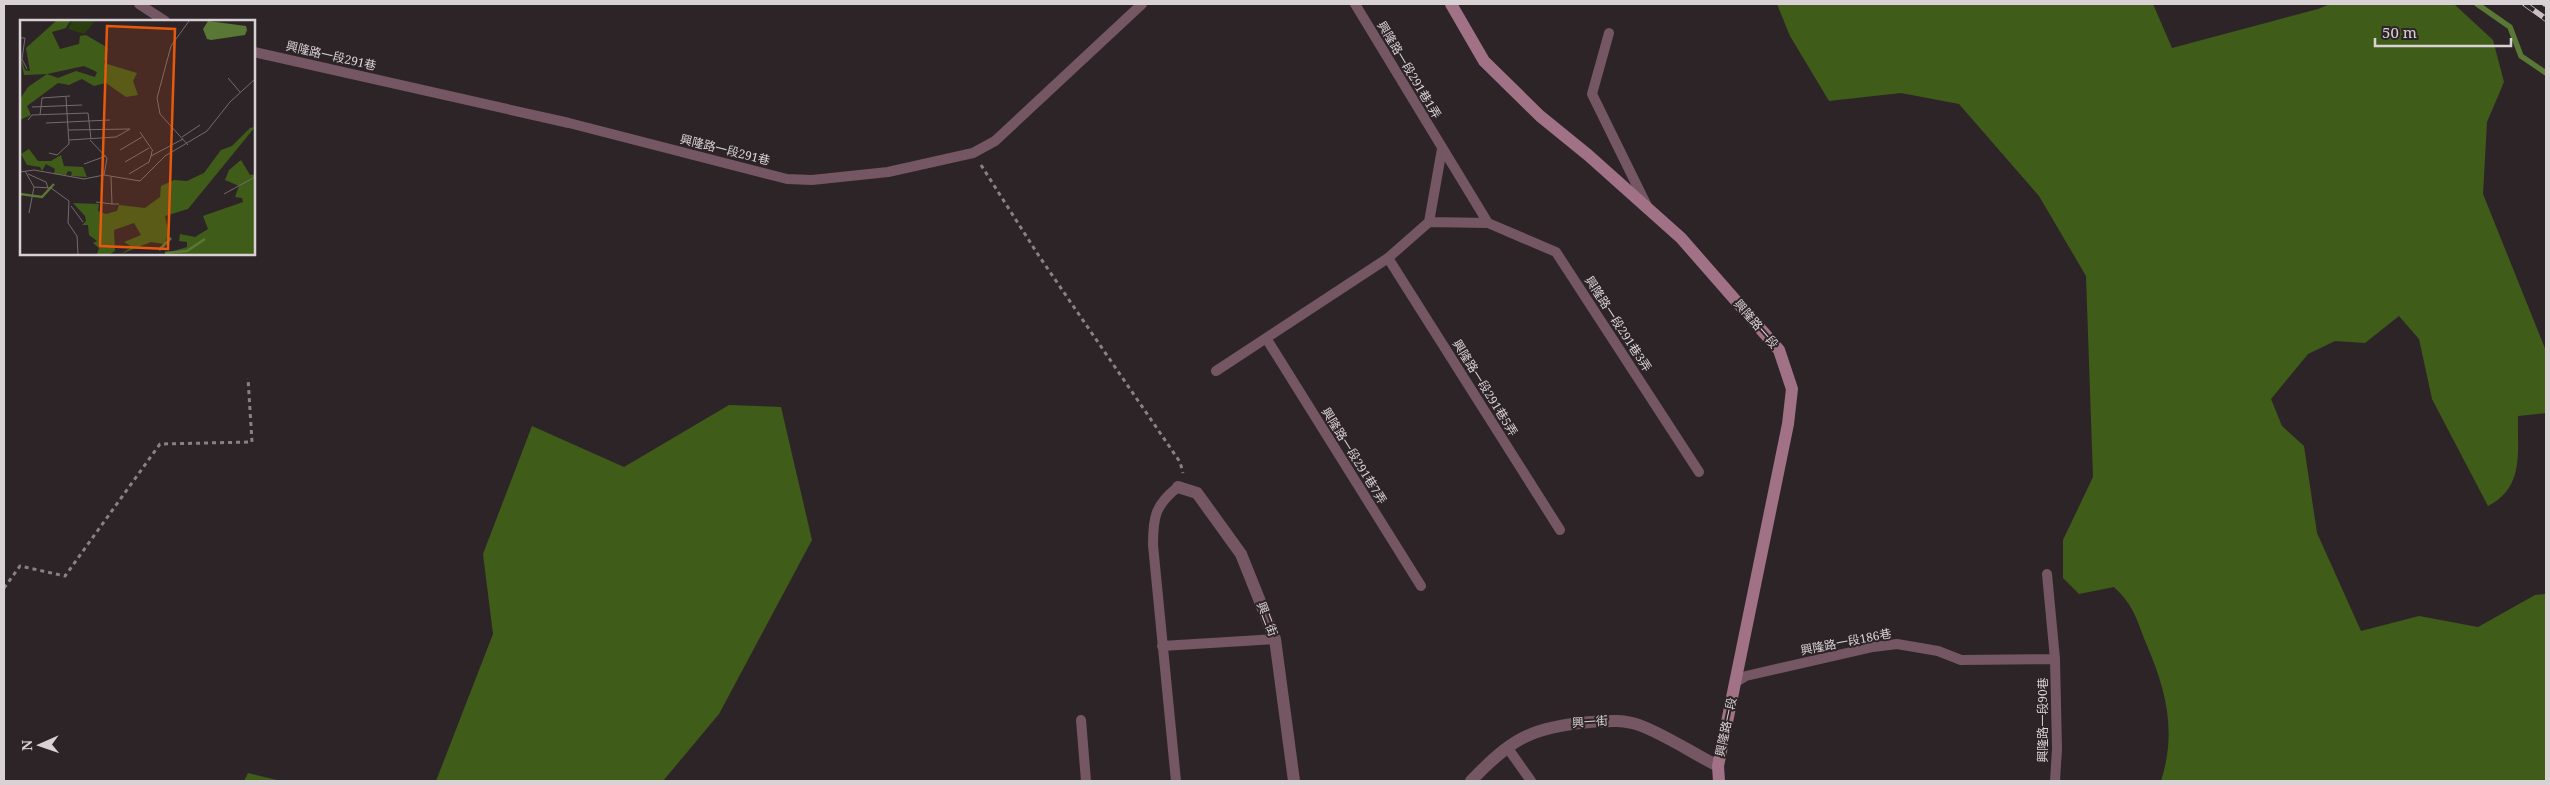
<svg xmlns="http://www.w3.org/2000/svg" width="2550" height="785" viewBox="0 0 2550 785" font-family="'Noto Serif','Noto Sans TC',serif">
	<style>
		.forest { fill: #405c19 }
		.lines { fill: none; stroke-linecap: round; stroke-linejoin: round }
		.stream { stroke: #597735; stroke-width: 5.5 }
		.path { stroke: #898185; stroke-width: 3; stroke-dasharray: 4 4; stroke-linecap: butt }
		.lane { stroke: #755663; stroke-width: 10 }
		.street { stroke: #755663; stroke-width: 12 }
		.secondary { stroke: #a17185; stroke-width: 12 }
		.rail-casing { stroke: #c8c0c4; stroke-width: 5.5 }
		.rail { stroke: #2d2428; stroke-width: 4; stroke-dasharray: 11; stroke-linecap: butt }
		.labels { text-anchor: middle; stroke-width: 4; stroke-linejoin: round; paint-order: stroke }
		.street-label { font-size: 12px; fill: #d9d2d5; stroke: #2d2428 }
		.inset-river { fill: none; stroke: #597735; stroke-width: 2.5 }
		.inset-road { fill: none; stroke: #726a6d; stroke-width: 1 }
		.view { fill: #e8590c; fill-opacity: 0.15; stroke: #e8590c; stroke-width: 2.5 }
		.inset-edge { fill: none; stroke: #d9d2d5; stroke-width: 2.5 }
	</style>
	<rect width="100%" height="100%" fill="#2d2428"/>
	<path class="forest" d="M1777,4H2153L2172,48L2318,9L2330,4H2454L2493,40L2504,82L2487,122L2483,194L2546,351V413L2518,416C2517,452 2525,487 2488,506L2432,399L2419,339L2399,316L2365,343L2335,341L2308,354L2271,399L2282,426L2304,446L2317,533L2361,631L2419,616L2478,627L2535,595L2546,594V781H2161C2177,731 2166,690 2146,643C2136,618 2134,606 2114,587L2079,594L2063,578V540L2093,477L2086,276L2039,196L1959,104L1901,93L1829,101L1790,36Z
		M729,405L781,407L812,540L719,714L663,781H436L493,634L483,554L532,426L624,467Z
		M248,773L281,781H244Z"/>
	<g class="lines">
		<path class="stream" d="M2477,4L2510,27L2521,56L2546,73"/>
		<path class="path" d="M981,165L1039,256L1180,462L1183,473
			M4,588L20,566L65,576L160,444L252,442L248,378"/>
		<path class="lane" d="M139,4L165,21
			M1355,4L1488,223L1429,222
			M1609,33L1592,94L1647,206
			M254,52L569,123L787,179L812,180L888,172L973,153L995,141L1142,4
			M1488,223L1556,252L1699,472
			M1388,258L1560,530
			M1266,338L1421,586
			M1216,371L1388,258L1429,222L1442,149
			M1162,646L1275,639
			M1736,682L1746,676L1873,647L1897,644L1938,651L1961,660L2055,659L2047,574
			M1081,720L1086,781
			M1507,747L1531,781
			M1176,781L1153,545C1153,517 1155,505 1178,487
			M2055,781L2057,749L2055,659"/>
		<path class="street" d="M1178,487L1197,493L1241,554L1275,639L1294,781
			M1471,781C1511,739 1531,727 1590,722C1607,721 1623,719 1639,725C1666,735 1692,753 1718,766"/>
		<path class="secondary" d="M1451,4L1484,61L1540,116L1588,155L1681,238L1779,350L1792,389L1788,424L1718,766L1719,781"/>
		<g class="rail-casing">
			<path id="rail" d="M2525,4L2546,19
				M2545,4H2546"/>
		</g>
		<use href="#rail" class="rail"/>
	</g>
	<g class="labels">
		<g class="street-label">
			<text transform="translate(331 56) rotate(13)" y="4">興隆路一段291巷</text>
			<text transform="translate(1409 70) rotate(59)" y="4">興隆路一段291巷1弄</text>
			<text transform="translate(725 150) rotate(14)" y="4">興隆路一段291巷</text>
			<text transform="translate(1618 324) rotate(57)" y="4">興隆路一段291巷3弄</text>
			<text transform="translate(1756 324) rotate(49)" y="4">興隆路一段</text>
			<text transform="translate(1485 388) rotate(58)" y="4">興隆路一段291巷5弄</text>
			<text transform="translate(1354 456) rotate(58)" y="4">興隆路一段291巷7弄</text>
			<text transform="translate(1267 619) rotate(69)" y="4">興二街</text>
			<text transform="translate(1846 642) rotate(-11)" y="4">興隆路一段186巷</text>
			<text transform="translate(2043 720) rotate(-90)" y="4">興隆路一段90巷</text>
			<text transform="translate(1590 722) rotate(-4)" y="4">興一街</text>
			<text transform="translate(1726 727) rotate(-78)" y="4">興隆路一段</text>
		</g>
	</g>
	<g transform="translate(20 20)">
		<rect width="235" height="235" fill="#2d2428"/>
		<path d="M52,1H75L64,14L48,9Z" fill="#2a3e0f"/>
		<path d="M36,1H50L46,8L32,12L40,29L59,24L60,16L66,15L88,28L84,43L117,53L113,61L118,75L106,77L86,63L74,66L62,59L49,65L38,63L7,86L11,95L0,100V79L8,67L27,54L4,55L0,35L5,50L10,51L6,28ZM64,46L77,52L75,57L56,51L38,58L27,54ZM235,107L168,189L145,196L149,214L144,224L131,222L101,234L112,227L104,222L121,215L114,203L94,210L95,231L90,234H77L79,228L73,223L77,221L69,215L68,205H62L66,201L65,196L53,183L79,184L78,191L86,194L97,191L99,185L125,188L140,177L141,166L154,160L167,161L184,153L201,130L212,126L230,108ZM9,129L18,141H31L41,135L44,146L63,147L67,157L51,156L52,152L48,151L46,155L34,154L35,149L26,144L22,151L20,147L7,145L1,134ZM221,140L230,155L235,154V234H144L167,227V222L159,221L160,214L175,217L188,209L183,196L223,182L222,178L215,177L219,166L205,160L209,150Z" fill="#405c19" fill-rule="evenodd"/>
		<path d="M188,1L226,6L227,10L225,15L191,20L187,19L183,9Z" fill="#597735"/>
		<path class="inset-river" d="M0,174L22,177L34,164M139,230L151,218M145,233L167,231L185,219"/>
		<path class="inset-road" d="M0,18H5L2,39L7,49M208,58L220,72M12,87L62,85M20,95L22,78L50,76M8,100L12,95L68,93L71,119M26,103L90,100M48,110L110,109L96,117L49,120M120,112L133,131M162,117L180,105M70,120L87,138L84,155M168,125L140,94L137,78L151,26L169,1M100,130L122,117M132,131L131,136L163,119M29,133L37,135L49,124L46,77M105,142L129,128M64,144L86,136M5,151L14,167L9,193M0,152L14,150L64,159L84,155L120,161L145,136L187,111L210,82L235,59M8,154L26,162L28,168M109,154L129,142L131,136M91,157L92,184H99M14,167L31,168L49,181L48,203L57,216L58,234M204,174L235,157M76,182L92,184M51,186L63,202"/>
		<path class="view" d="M87,6L155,9L148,229L80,226Z"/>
		<rect width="235" height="235" class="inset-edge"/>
	</g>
	<rect width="2550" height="785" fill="none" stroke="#d9d2d5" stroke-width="10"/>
	<g transform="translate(40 745) rotate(268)" stroke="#2d2428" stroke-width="4" paint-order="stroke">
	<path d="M0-4L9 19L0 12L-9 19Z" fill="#d9d2d5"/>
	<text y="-8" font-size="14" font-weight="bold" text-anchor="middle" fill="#d9d2d5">N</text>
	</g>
	<path d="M2375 38v8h136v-8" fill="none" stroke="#d9d2d5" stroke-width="2.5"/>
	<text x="2382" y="38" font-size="15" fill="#d9d2d5" stroke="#2d2428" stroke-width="4" paint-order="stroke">50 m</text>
</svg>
